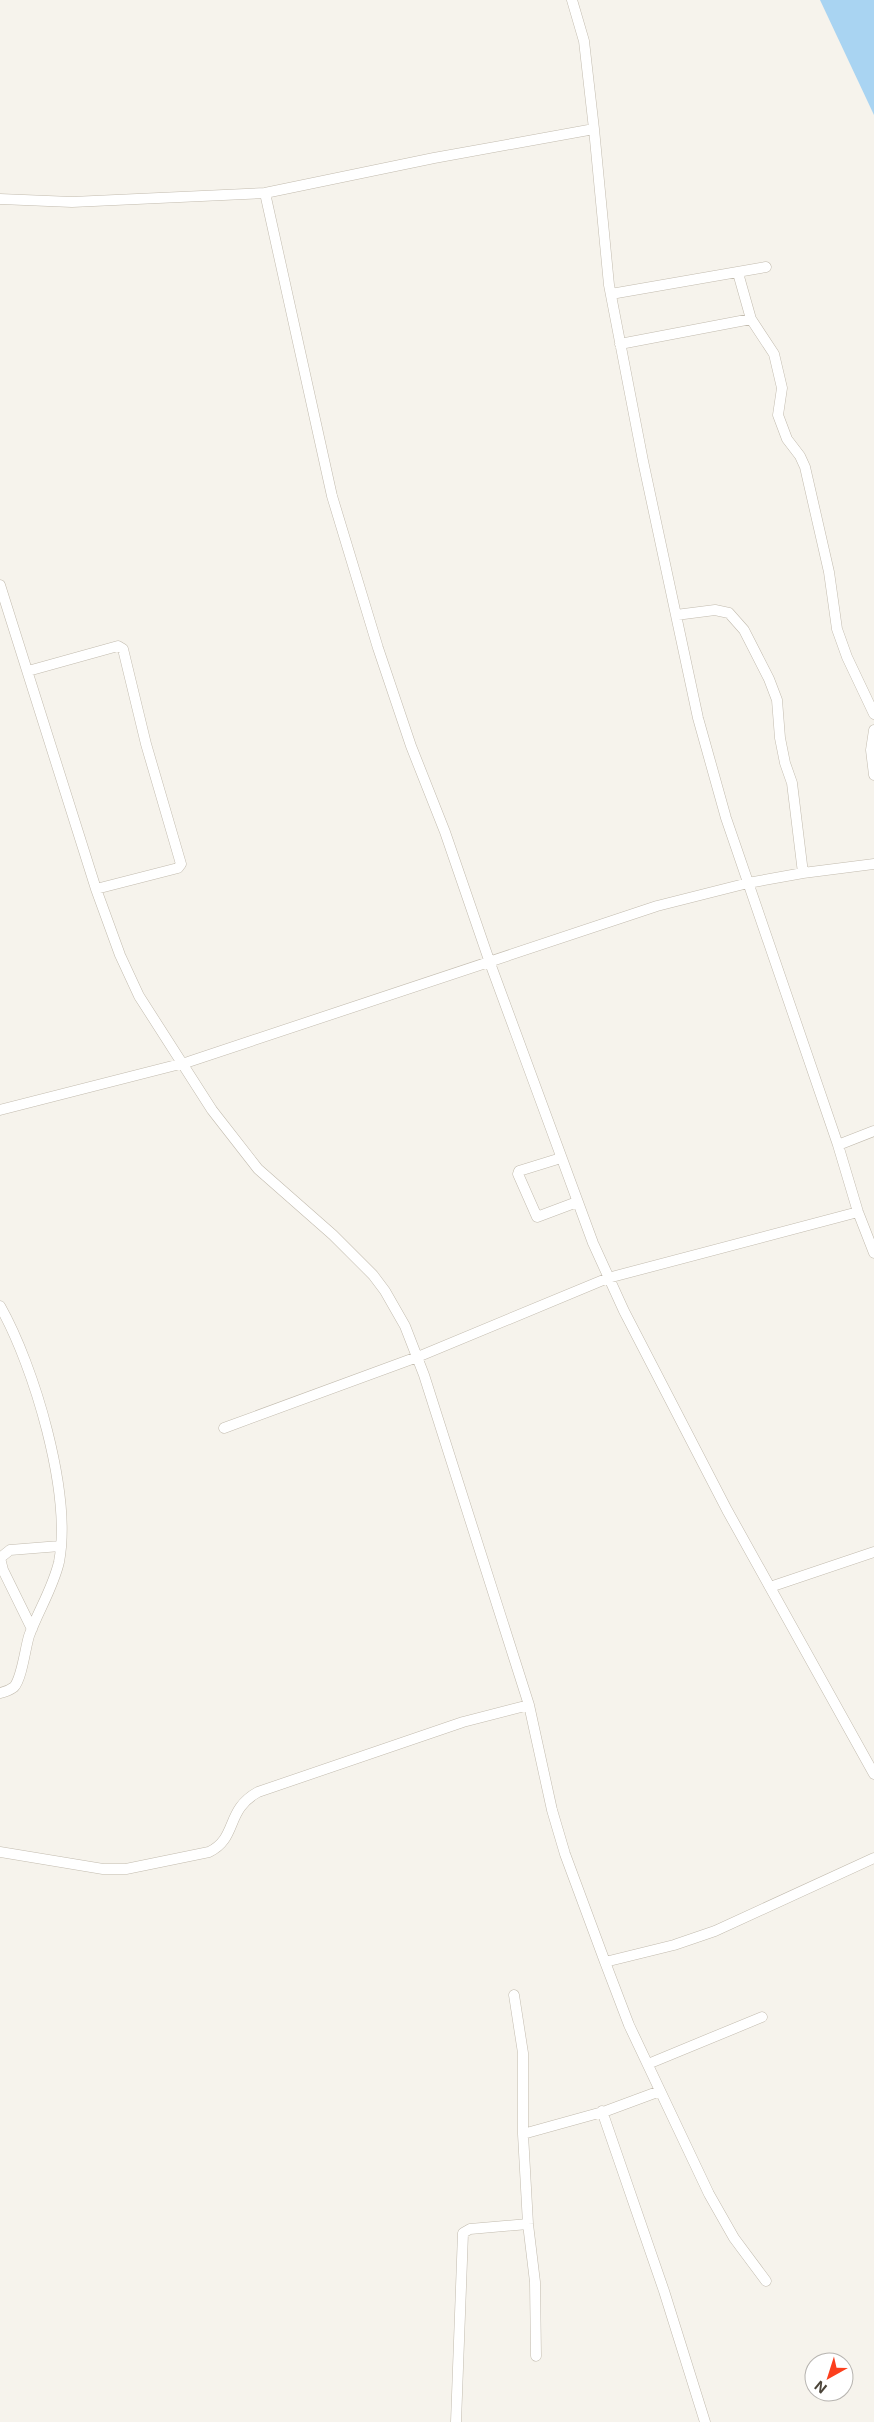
<svg xmlns="http://www.w3.org/2000/svg" width="874" height="2422" viewBox="0 0 874 2422" font-family="Inter,sans-serif">
	<style>
		.water { fill: #a9d4f2 }
		.lines { fill: none; stroke-linecap: round; stroke-linejoin: round }
		.minor-casing { stroke: #c2bbae; stroke-width: 11 }
		.minor { stroke: #fff; stroke-width: 10 }
	</style>
	<rect width="100%" height="100%" fill="#f6f3ec"/>
	<path class="water" d="M820,0H874V115Z"/>
	<g class="lines">
		<g class="minor-casing">
			<path id="minor" d="M594,129L609,285L643,461L698,718L726,818L838,1145L858,1212L874,1253
				M265,193L332,496L378,648L411,746L445,832L490,963L593,1243L624,1311L727,1510L874,1774
				M0,199L72,202L265,193L434,158L594,129L584,41L572,0
				M738,273L751,319
				M611,294L766,267
				M620,344L751,319L774,354L782,388L778,415L787,439L800,456L805,467L829,572L837,629L847,657L874,714
				M0,585L96,889L120,955L139,996L212,1110L258,1169L333,1235L373,1275L385,1291L405,1326L424,1375L529,1705
				M676,615L715,610L729,613L744,630L769,679L777,700L780,738L785,763L792,783L803,873
				M28,671L118,646L123,649L146,744L181,864L178,868L96,889
				M874,730L871,750L874,775
				M0,1110L188,1062L657,906L748,883L803,873L874,864
				M838,1145L874,1131
				M561,1158L519,1171L518,1174L537,1217L577,1202
				M0,1306C34,1366 72,1493 59,1562C53,1588 38,1611 29,1636C25,1649 22,1678 14,1687C10,1690 5,1692 0,1693
				M224,1428L420,1356L608,1278L858,1212
				M770,1587L874,1552
				M32,1629L3,1570L0,1558L10,1550L60,1546
				M0,1852L103,1869H126L209,1852C238,1838 225,1810 258,1792L463,1722L529,1705L552,1810L565,1854L605,1962L674,1945L715,1931L874,1858
				M605,1962L629,2025L709,2194L734,2238L766,2281
				M514,1995L523,2053V2134L528,2224L535,2282L536,2356
				M648,2064L762,2017
				M602,2111L664,2291L705,2422
				M523,2134L606,2111L660,2091
				M456,2422L463,2233L470,2229L528,2224"/>
		</g>
		<use href="#minor" class="minor"/>
	</g>
	<g transform="translate(829 2377) rotate(219)"><circle r="24" fill="#ffffff" stroke="#b7b4b0"/>
	<path d="M0-4L9 19L0 12L-9 19Z" fill="#fc3f1d"/>
	<text y="-8" font-size="14" font-weight="bold" text-anchor="middle" fill="#4b4439">N</text>
	</g>
</svg>
